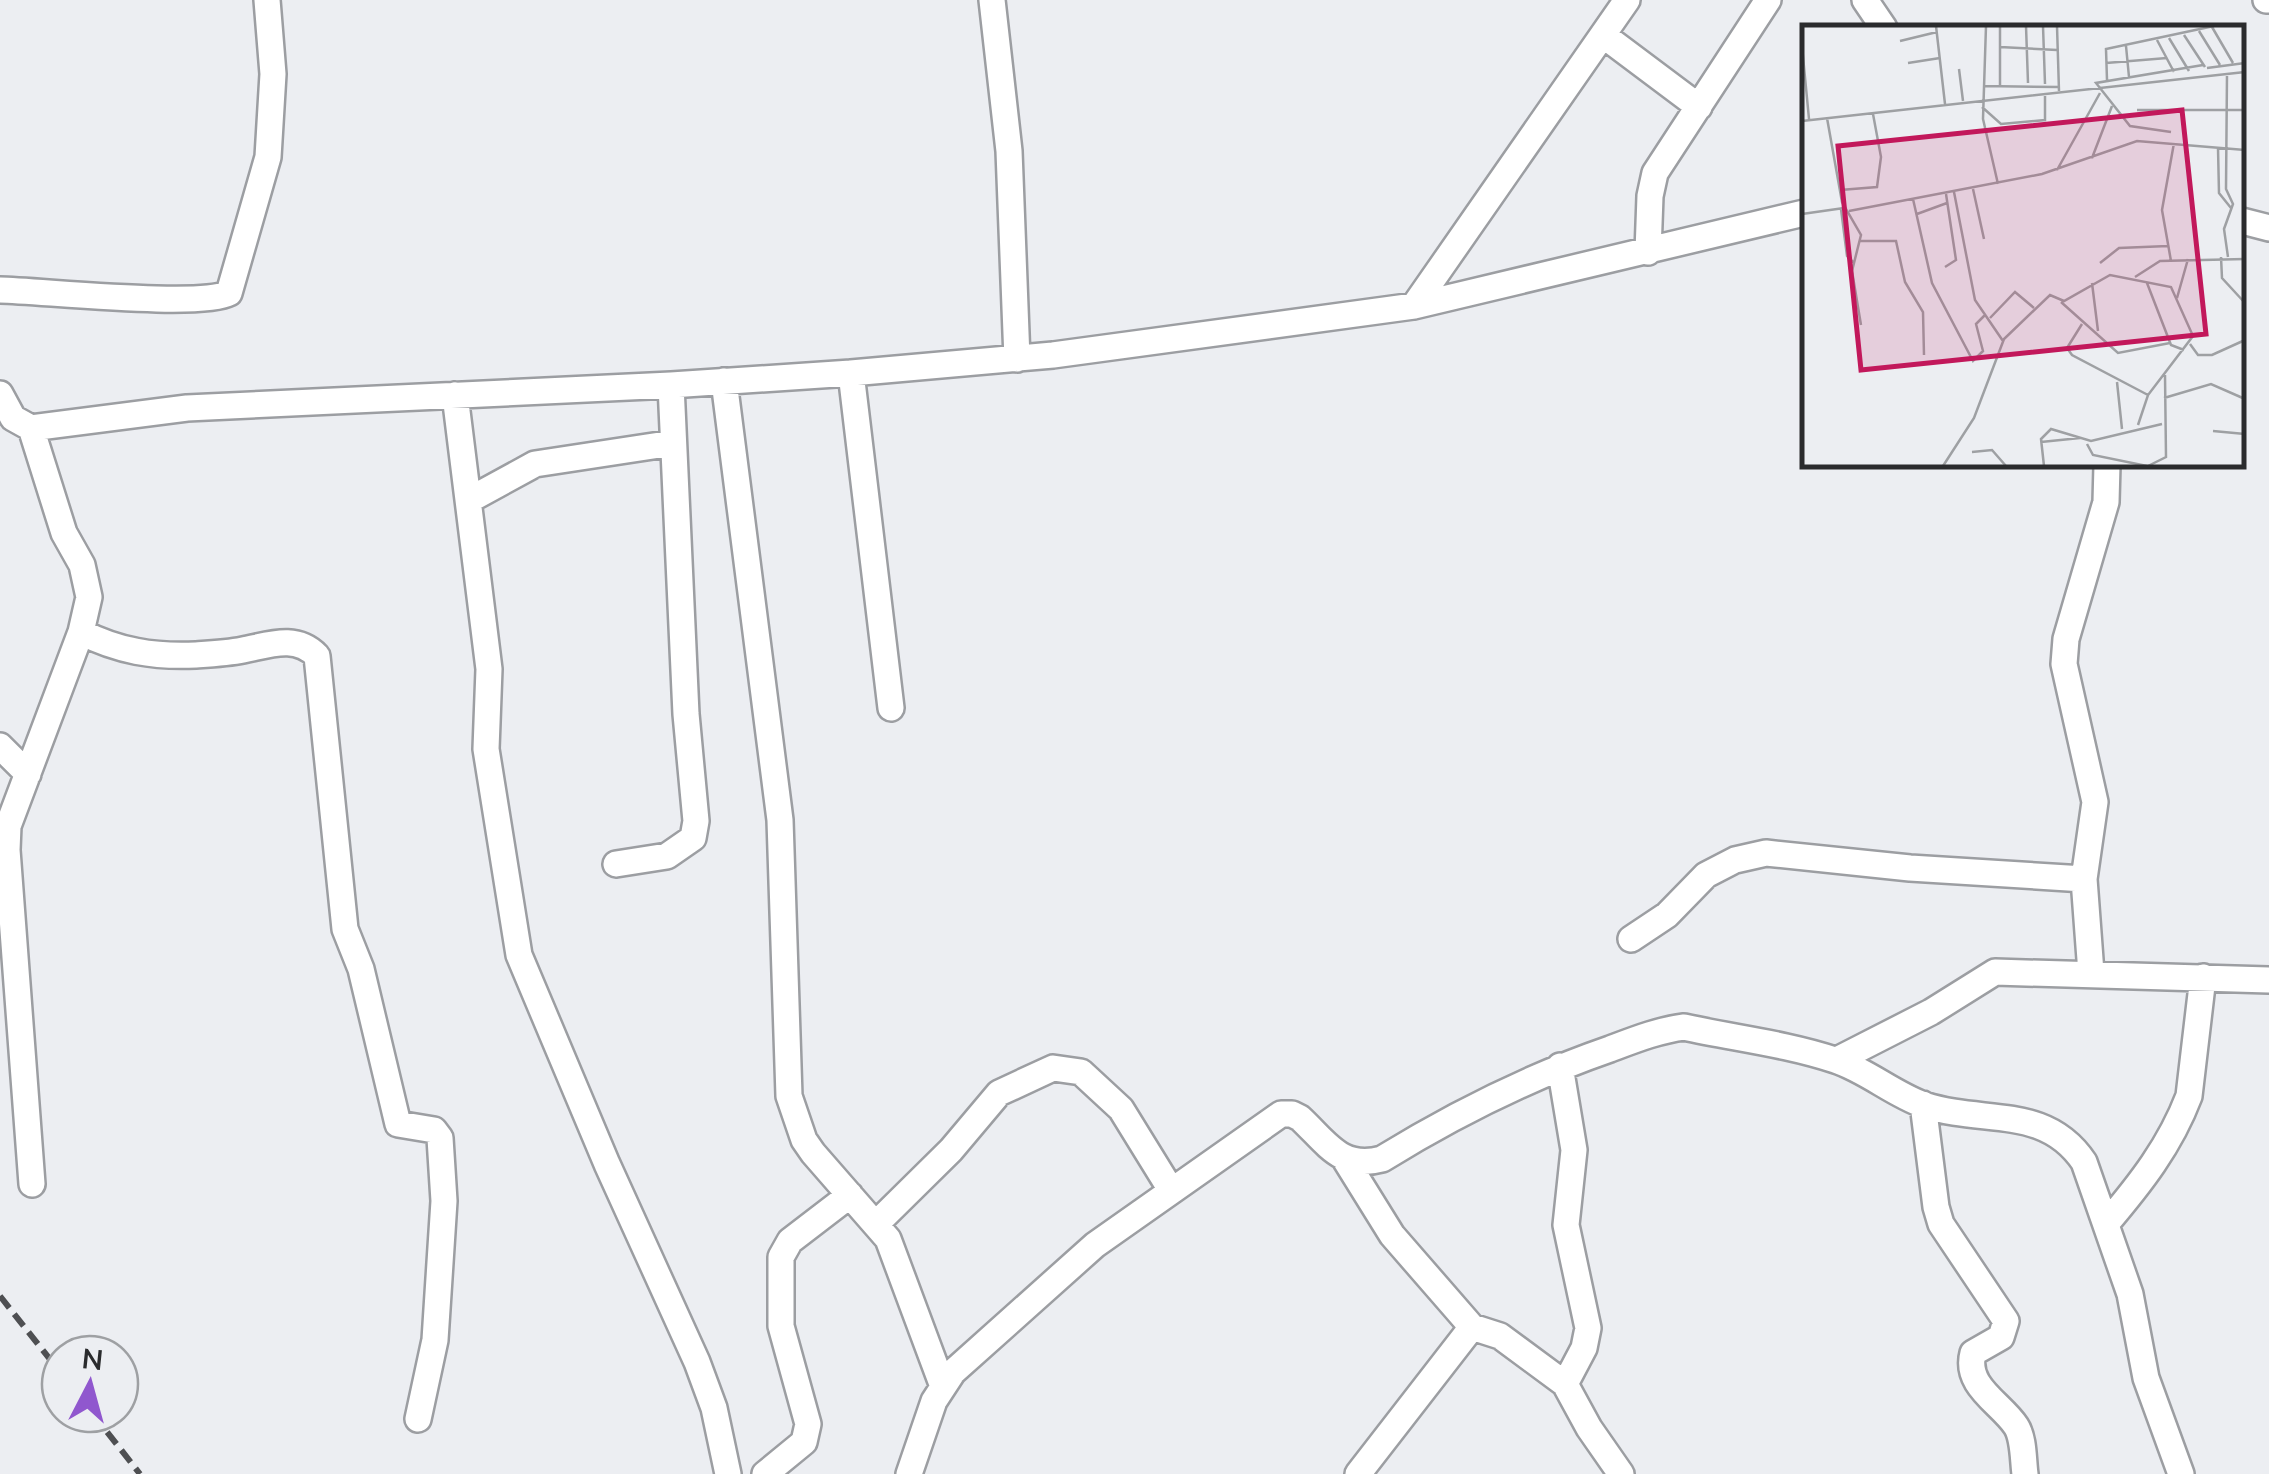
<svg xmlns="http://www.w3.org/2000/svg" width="2269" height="1474" viewBox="0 0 2269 1474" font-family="Mulish,sans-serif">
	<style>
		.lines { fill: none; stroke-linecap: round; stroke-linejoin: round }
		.minor-casing { stroke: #9c9ea2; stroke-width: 30 }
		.minor { stroke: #fff; stroke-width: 25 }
		.rail { stroke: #4e4f52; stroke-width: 6; stroke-dasharray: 15 8; stroke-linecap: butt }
		.inset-road { fill: none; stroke: #9ea0a3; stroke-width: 2.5 }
		.view { fill: #c2185b; fill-opacity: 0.15; stroke: #c2185b; stroke-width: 5 }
		.inset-edge { fill: none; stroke: #2a2b2d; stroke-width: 5 }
	</style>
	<rect width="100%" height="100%" fill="#eceef2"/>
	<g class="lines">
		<g class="minor-casing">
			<path id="minor" d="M992,0L1009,151L1017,359
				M1865,0L1884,28
				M2266,0H2269
				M1603,35L1699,107
				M2242,221L2269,228
				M1648,252L1650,196L1655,173L1768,0
				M0,290C43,291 201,308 229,293L268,157L273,74L267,0
				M1414,306L1627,0
				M851,373L891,708
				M724,381L780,820L789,1096L804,1140L813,1153L888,1239L942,1384
				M0,394L13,418L31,428L187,408L671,385L851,373L1053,355L1414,306L1804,213
				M455,395L489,669L486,749L519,955L607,1164L697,1362L714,1408L728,1474
				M31,428L64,533L82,565L89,597L81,632L8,826L7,850L32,1184
				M471,499L535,464L673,443
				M81,632C118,651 154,657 196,655C211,654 228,653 243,650C269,645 296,634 317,656L345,929L361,969L398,1124L434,1130L440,1138L444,1201L435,1340L418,1419
				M0,746L28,774
				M616,864L667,856L693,838L696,821L686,714L671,385
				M1631,939L1667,915L1706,875L1735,860L1766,853L1910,868L2084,879
				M2091,973L2084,879L2095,802L2064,664L2066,639L2106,502L2107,465
				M1837,1060L1931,1012L1995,972L2269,980
				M1560,1066L1574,1150L1566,1225L1588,1328L1584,1348L1565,1384
				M1923,1104L1936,1207L1941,1224L2006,1321L2001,1337L1973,1353C1964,1386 2001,1403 2016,1426C2024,1438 2023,1460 2025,1474
				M1346,1161L1392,1235L1472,1327L1500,1336L1565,1384L1589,1428L1621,1474
				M876,1224L951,1150L999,1093L1053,1068L1081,1072L1121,1109L1171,1190
				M2106,1224C2140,1184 2170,1146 2189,1096L2203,977
				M765,1474L804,1442L808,1424L781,1326V1257L790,1241L850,1195
				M909,1474L934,1401L953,1372L1095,1245L1281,1114H1292L1300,1118C1327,1143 1341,1170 1382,1159C1455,1114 1529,1077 1610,1049C1634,1040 1659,1030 1684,1027C1734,1038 1787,1044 1835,1060C1866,1070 1893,1094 1924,1105C1984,1125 2045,1104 2084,1162L2130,1294L2146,1378L2181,1474
				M1358,1474L1472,1327"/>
		</g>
		<use href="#minor" class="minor"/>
		<path class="rail" d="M0,1296L60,1372
			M93,1414L140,1474"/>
	</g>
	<g transform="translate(1802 25)">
		<rect width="442" height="442" fill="#eceef2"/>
		<path class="inset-road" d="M134,1L143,79M184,1L181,94L196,159M198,1V60M224,1L226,58M241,1L243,59M255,1L257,66M410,2L431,38M397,6L418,40M382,10L403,42M367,13L387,46M355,15L372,47M98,16L135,7M0,21L7,94M324,21L327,52M198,22L255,25M106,38L138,33M304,38L365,33M405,43L443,38M157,44L161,76M425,49L424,164L431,179L422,204L426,232M305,55L304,24L412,1M182,61L257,62M180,82L199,99L243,95V69M335,85H443M25,93L40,177L59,210L50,246L59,300M0,96L443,47M369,107L328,101L294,58L401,40M416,123L417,168L429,183M290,133L310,81M255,145L298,68M171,164L182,214M38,165L75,162L79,132L71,89M152,167L173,275L201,316M111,174L130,258L171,336L181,326L174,299L184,289M39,184L45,231L52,238M47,186L240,149L335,116L443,125M0,189L42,183M115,189L145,178M58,216H94L103,257L121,287L122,330M419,232L420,253L443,278M369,236L360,185L372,118M298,238L317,223L366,221M143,242L154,235L144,169M333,252L358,236L443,234M290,258L296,306M345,258L369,320L382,325M375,273L386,234M259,277L316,328L368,318M188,293L213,267L232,283M280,299L265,323L270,330L346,370M388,319L396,330H410L443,315M315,357L320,404M362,373L409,359L443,374M411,406L443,409M239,417L278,413M285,419L291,430L345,441M170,427L190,425L204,441M141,441L172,393L202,314L248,270L262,276L308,250L369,262L391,311L346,370L336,400M242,441L239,414L249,404L289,416L360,399M346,441L364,432L363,350"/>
		<path class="view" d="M380,85L404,309L59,345L36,121Z"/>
		<rect width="442" height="442" class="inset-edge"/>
	</g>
	<g transform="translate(90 1384) rotate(6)"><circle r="48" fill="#eceef2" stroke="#9ea0a3" stroke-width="2.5"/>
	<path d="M0-8L18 38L0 25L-18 38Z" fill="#9057ce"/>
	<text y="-15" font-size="28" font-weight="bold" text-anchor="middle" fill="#2a2b2d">N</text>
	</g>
</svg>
